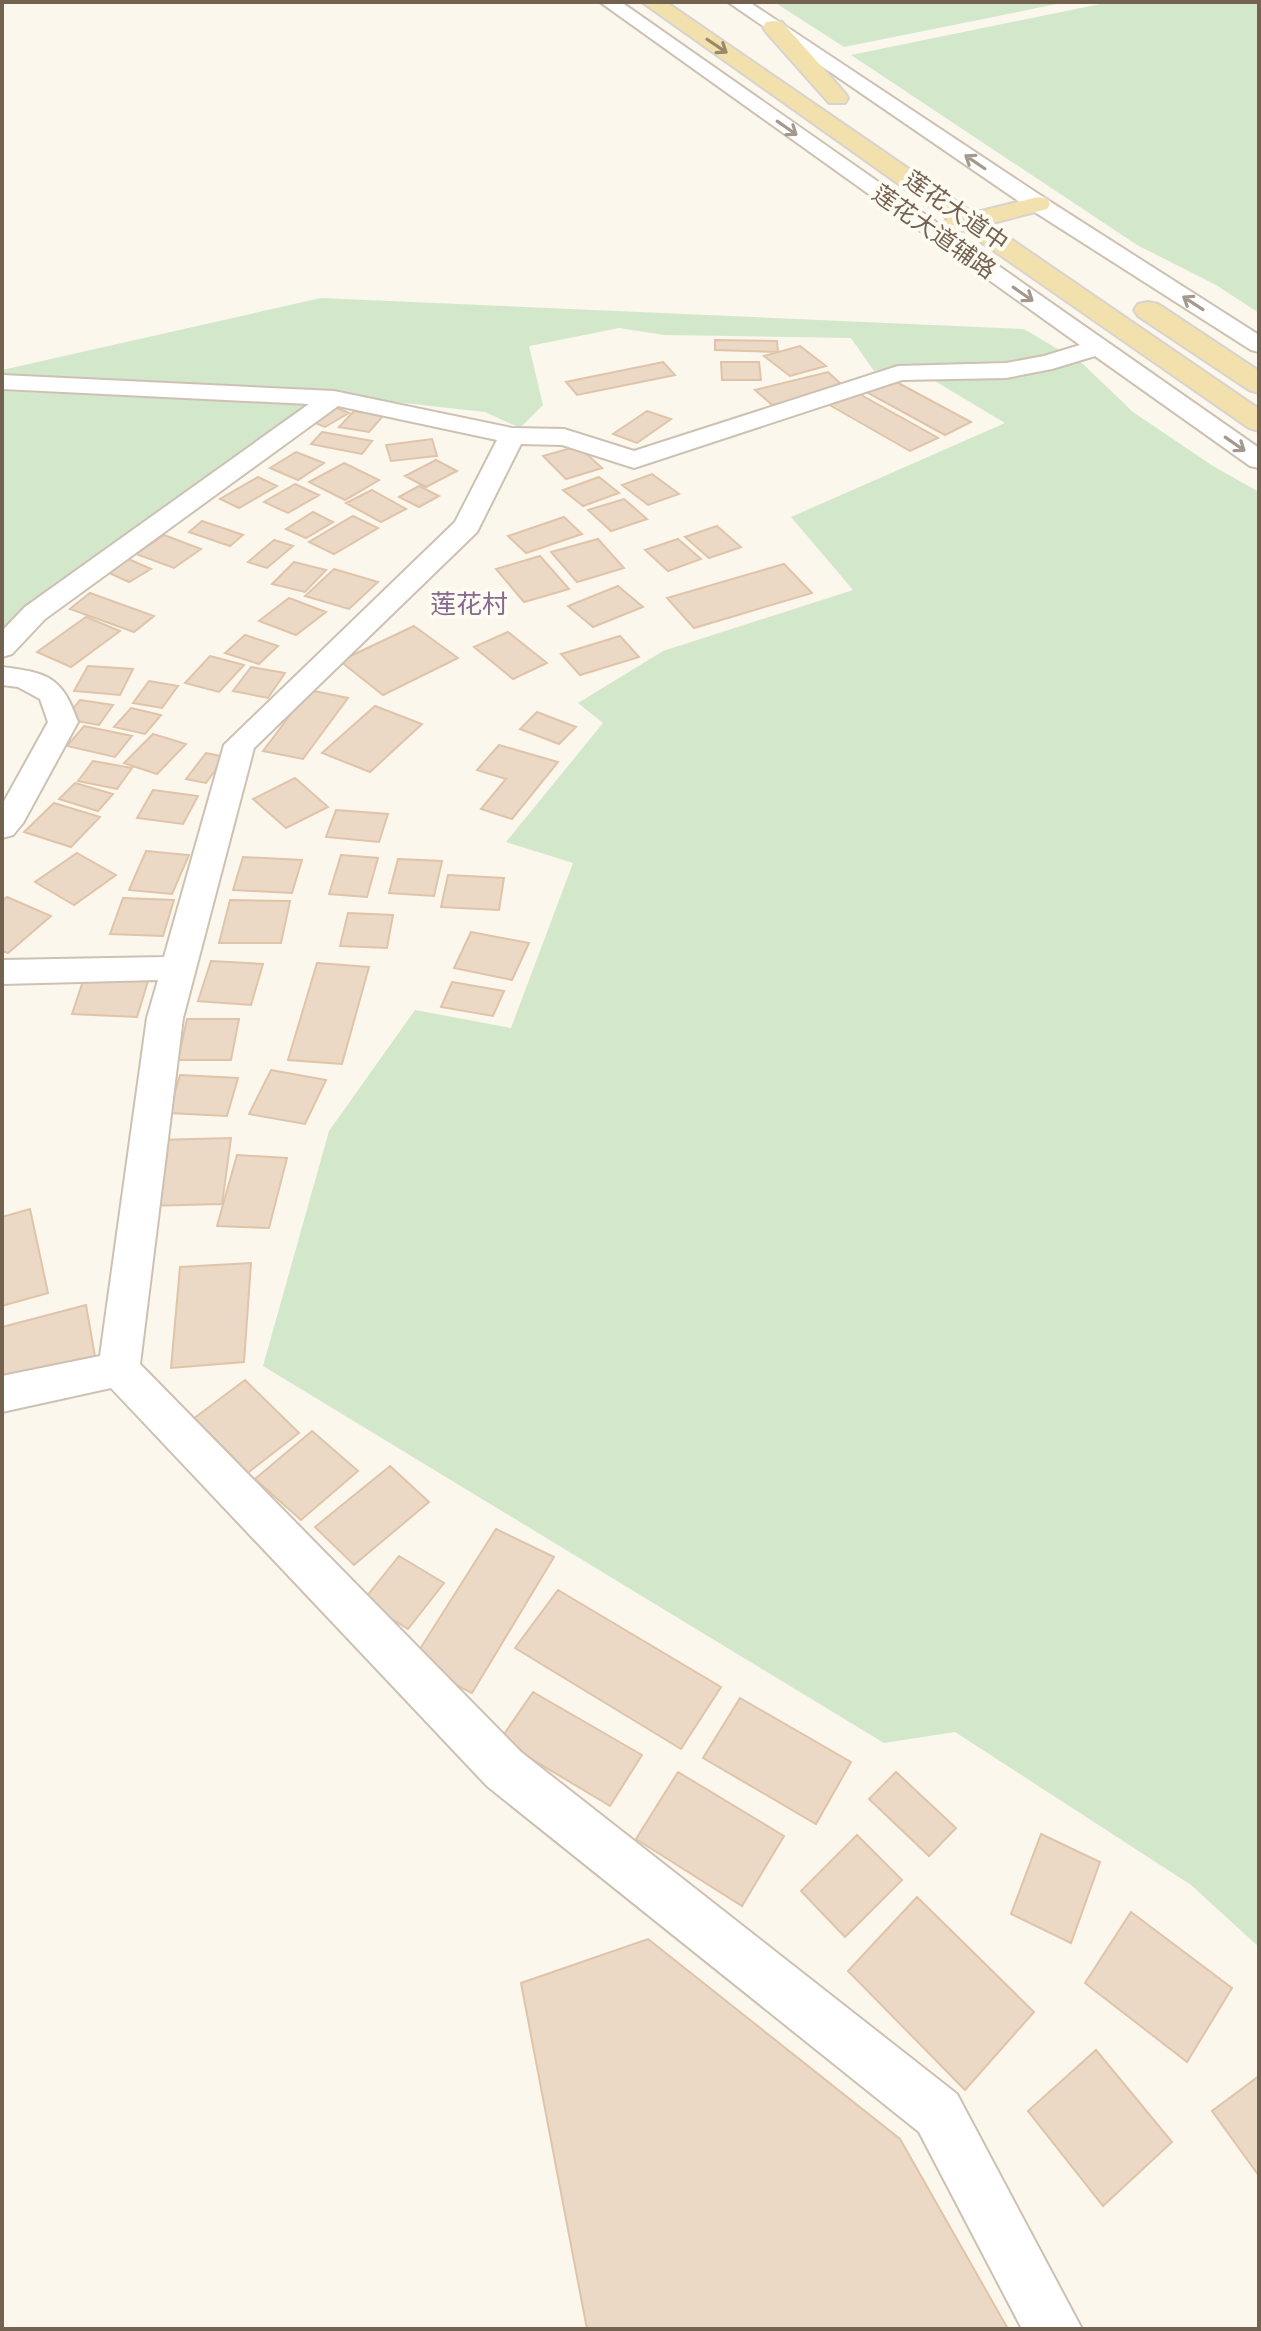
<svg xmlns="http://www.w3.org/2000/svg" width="1261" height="2331" viewBox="0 0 1261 2331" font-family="Roboto,'Noto Sans SC',sans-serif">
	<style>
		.green { fill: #d3e8cb }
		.building { fill: #ecd9c5; stroke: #dfc4a9; stroke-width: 2 }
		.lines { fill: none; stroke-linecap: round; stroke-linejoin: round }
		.minor-casing { stroke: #cdc1b3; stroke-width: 4 }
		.major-casing { stroke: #d8d3ce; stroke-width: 4 }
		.minor { fill: #fff; fill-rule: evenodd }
		.major { fill: #f2e1ac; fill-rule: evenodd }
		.oneway { stroke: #9a886c }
		.oneway2 { stroke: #a5998e }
		.labels { text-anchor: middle; stroke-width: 8; stroke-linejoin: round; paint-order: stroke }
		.far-street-label { font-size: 24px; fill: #746251; stroke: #fefbf3 }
		.far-quarter-label { font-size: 26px; fill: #87698f; stroke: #fefbf3 }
	</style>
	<rect width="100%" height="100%" fill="#fbf7ec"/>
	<path class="green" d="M774,2H1067L844,47Z
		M1110,2H1259V313L1216,285L1137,245L851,55Z
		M321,298L1024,329L1083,364L1133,412L1213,466L1259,492V1947L1191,1885L955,1732L884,1743L263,1366L329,1131L415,1010L511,1028L573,863L506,842L603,723L578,703L663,651L853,590L791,517L1005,423L908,365L874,371L851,338L664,335L619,328L529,346L543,405L520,428L485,412L340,396L2,377V370Z
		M2,391L318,404L2,633Z"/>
	<path class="building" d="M715,340L777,341L778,352L715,350Z
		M800,346L826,366L790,376L764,356Z
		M663,362L675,375L577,395L566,382Z
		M721,362H759L761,380H722Z
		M828,372L844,387L772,405L755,390Z
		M887,377L971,422L945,435L861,389Z
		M854,391L938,438L910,451L826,403Z
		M332,406L349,413L325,427L308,420Z
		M354,411L383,416L369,432L339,427Z
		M647,411L671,419L637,443L613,434Z
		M322,432L372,441L362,454L311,444Z
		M432,439L437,456L391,461L386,445Z
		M578,446L602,468L566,479L543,456Z
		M296,452L324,463L298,480L270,468Z
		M436,460L457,471L426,487L405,476Z
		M344,463L379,480L345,500L309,482Z
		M652,474L679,494L648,505L622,485Z
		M258,477L277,486L239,508L220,499Z
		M599,477L619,493L583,506L563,490Z
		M295,484L319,495L288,513L264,502Z
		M419,486L439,496L419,507L399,497Z
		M372,490L406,509L381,522L346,503Z
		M624,499L647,519L611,531L588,510Z
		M313,512L333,522L306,538L286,529Z
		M353,516L378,528L334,554L309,542Z
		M564,517L582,534L526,553L508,536Z
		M202,521L243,535L230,546L189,532Z
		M717,526L741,547L709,558L685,537Z
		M164,535L201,549L174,568L136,554Z
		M598,539L624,568L577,582L551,552Z
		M678,539L701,559L668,571L645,550Z
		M274,540L293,546L267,568L248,562Z
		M540,556L569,589L524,602L496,569Z
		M126,558L151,569L129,582L105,571Z
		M294,562L326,570L305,592L272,584Z
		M784,564L812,593L694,628L667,598Z
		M334,569L378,582L349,609L305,596Z
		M618,586L643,607L593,627L568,606Z
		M90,593L154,616L134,632L70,609Z
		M289,598L326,612L296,635L259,621Z
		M86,617L120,631L71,667L37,652Z
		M414,626L458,658L383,695L340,661Z
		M508,632L547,663L513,679L474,647Z
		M245,635L278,646L259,664L225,653Z
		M620,636L639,657L580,675L561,654Z
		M210,656L244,665L219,692L185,683Z
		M88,666L133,669L120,695L74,691Z
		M251,667L285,673L268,698L233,691Z
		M149,681L178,686L162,708L133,703Z
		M309,690L348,698L303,759L263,751Z
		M80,700L113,705L99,725L65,719Z
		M375,706L422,724L370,772L322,753Z
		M131,708L161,715L145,734L114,727Z
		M537,712L576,727L559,744L520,729Z
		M84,726L132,736L115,757L67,746Z
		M153,734L186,744L157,774L124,763Z
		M499,745L558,762L512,819L481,809L506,779L477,770Z
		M206,753L225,757L206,783L186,779Z
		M93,761L132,768L117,789L78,781Z
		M295,778L328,807L286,828L253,799Z
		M75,783L113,794L98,811L59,799Z
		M153,790L198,796L183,824L137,818Z
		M54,803L100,817L71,847L24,832Z
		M336,810L388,814L379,842L326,837Z
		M146,851L189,855L172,894L129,890Z
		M77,853L116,875L74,905L35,882Z
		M341,855L378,858L367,897L329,894Z
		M243,857L302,860L292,893L233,890Z
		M398,859L442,861L434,896L389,893Z
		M448,875L504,878L499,910L441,907Z
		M7,897L51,916L8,953L2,951V901Z
		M123,898L174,900L163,936L110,934Z
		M230,900L290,901L281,943H219Z
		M348,913L393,915L387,948L340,946Z
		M471,932L529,943L512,980L454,968Z
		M211,961L263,964L251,1005L198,1001Z
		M317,963L369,967L342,1064L288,1060Z
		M84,978L148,981L137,1017L72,1014Z
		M452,982L504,991L493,1016L441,1007Z
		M187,1019H239L231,1060H178Z
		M271,1070L326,1080L305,1124L249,1114Z
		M180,1075L238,1078L227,1116L169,1113Z
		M231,1138L222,1204L145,1206L157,1140Z
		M237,1155L287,1158L269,1228L217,1226Z
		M30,1209L48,1293L2,1306V1217Z
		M251,1263L244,1362L171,1368L180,1267Z
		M86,1305L96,1362L2,1386V1327Z
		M245,1380L299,1433L240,1479L185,1425Z
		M312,1431L358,1471L301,1520L255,1479Z
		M390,1466L429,1502L354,1565L315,1527Z
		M496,1529L554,1557L472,1693L411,1663Z
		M399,1556L444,1583L408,1629L363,1601Z
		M558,1590L721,1687L681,1749L515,1648Z
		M533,1692L642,1755L610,1806L500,1740Z
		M740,1698L851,1762L816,1824L703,1758Z
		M678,1772L784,1836L742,1906L636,1839Z
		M896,1772L956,1828L929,1856L869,1799Z
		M1041,1834L1100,1862L1071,1943L1011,1914Z
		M857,1835L902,1880L845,1937L801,1891Z
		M917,1897L1034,2012L965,2090L848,1971Z
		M1131,1912L1232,1988L1187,2062L1085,1983Z
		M648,1939L900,2139L1008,2329H587L521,1983Z
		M1096,2050L1172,2142L1103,2206L1028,2111Z
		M1259,2076V2176L1212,2111Z"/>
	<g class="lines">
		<g class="minor-casing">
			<path id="minor" d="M600,2H621L1259,448V468L1250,466L1095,356L1052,369L1006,378L902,380L634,468L562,445L521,444L477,532L254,748L183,1018L140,1364L521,1752L957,2094L1082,2329H1022L919,2132L487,1786L111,1388L2,1412V1376L100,1356L147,1018L158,980L2,984V960L164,957L224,745L455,522L497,440L338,406L45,619L12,654L2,657V631L25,607L309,404L2,389V375L334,391L512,428L564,429L634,451L898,366L1006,363L1044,356L1080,345Z
				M728,2H749L1046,199L1259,335V352L1251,350L1030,209Z
				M2,667C49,673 62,677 78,722L23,823L13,835L2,838V805L48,722L40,699L18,687L2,685Z"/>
		</g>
		<g class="major-casing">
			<path id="major" d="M642,2H666L973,213L1038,197L1047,199L1050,204L1047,209L989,224L1259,409V431L1249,428L964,230L953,233L944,230L940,225L948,219Z
				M774,21L782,22L845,93L848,98L845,103H829L766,32L763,27L766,22Z
				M1148,302L1158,304L1259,371V393L1249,390L1138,316L1134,310L1138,304Z"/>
		</g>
		<use href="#minor" class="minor"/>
		<use href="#major" class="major"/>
	</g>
	<defs><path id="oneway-shaft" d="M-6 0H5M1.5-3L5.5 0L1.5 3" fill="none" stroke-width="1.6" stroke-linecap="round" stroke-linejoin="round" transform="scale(2)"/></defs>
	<use class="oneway" href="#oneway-shaft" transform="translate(717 46) rotate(34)"/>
	<g class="oneway2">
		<use href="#oneway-shaft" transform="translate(787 128) rotate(35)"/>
		<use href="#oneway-shaft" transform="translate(975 162) rotate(-146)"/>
		<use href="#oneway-shaft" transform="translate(1023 294) rotate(35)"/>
		<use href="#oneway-shaft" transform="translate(1193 303) rotate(-147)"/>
		<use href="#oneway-shaft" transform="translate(1235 444) rotate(35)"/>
	</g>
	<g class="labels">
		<g class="far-street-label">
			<text transform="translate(956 211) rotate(35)" y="8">莲花大道中</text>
			<text transform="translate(934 232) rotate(35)" y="8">莲花大道辅路</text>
		</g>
		<g class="far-quarter-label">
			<text x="469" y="613">莲花村</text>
		</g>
	</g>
	<rect width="1261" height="2331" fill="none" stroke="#746251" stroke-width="8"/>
</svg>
